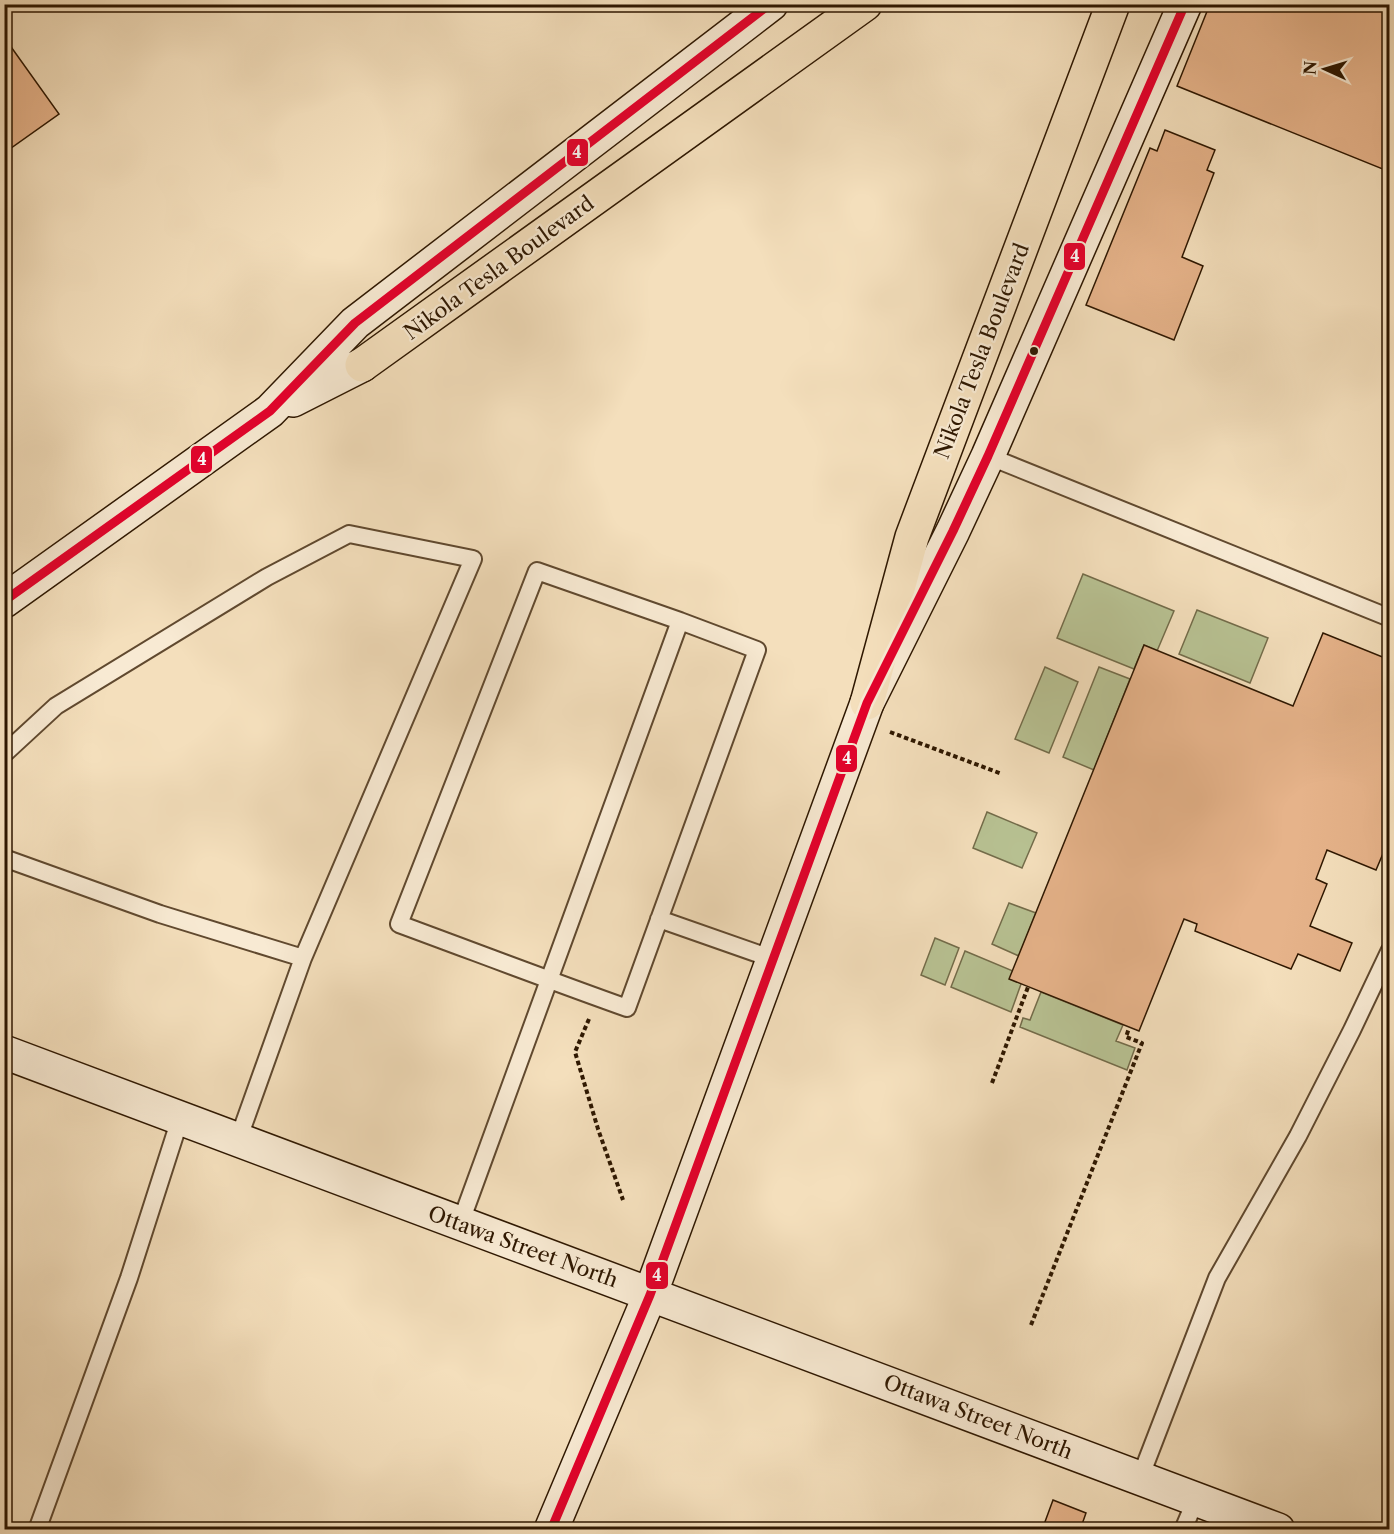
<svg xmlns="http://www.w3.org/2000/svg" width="1394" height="1534" viewBox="0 0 1394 1534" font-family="'Libre Caslon Text',serif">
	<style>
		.green { fill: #b8c293; stroke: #736c4a; stroke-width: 1.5 }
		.building { fill: #e6b38a; stroke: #2e1700; stroke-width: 1.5 }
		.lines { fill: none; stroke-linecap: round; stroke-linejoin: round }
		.service-casing { stroke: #60492f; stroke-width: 20 }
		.secondary-casing { stroke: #2e1700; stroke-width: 36 }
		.motorway-casing { stroke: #2e1700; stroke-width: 36 }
		.path { stroke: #2e1700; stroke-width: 4; stroke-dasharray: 4.5 3; stroke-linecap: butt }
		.service { stroke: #f8ead3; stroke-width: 16 }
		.secondary { stroke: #f8ead3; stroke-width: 33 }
		.motorway { stroke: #f4dfbc; stroke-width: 33 }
		.bus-1-casing { stroke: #f8ead3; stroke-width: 14 }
		.bus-1 { stroke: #e4002b; stroke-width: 9 }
		.bus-dot { fill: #2e1700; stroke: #f8ead3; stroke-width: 2 }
		.labels { text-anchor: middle; stroke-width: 4.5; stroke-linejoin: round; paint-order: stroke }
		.street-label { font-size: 21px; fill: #2e1700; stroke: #f8ead3 }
		.line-badge { stroke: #f8ead3; stroke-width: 2 }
		.badge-label { font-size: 16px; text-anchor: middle; font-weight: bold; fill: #fff }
	</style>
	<rect width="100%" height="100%" fill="#f4dfbc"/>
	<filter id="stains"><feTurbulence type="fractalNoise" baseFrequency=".00333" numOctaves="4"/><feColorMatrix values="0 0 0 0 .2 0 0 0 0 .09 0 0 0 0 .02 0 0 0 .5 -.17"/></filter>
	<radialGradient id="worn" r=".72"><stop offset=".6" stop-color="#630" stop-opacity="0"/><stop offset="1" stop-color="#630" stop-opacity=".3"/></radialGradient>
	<path class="green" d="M1083,574L1174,611L1157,651L1144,645L1134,669L1057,638Z
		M1197,610L1268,638L1250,683L1179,654Z
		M1045,667L1078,682L1049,753L1015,739Z
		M1099,667L1130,679L1094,770L1063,757Z
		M987,812L1037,833L1022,868L973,848Z
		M1009,903L1036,913L1019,956L992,944Z
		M935,938L959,948L945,985L921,975Z
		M965,951L1013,971L1021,984L1011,1012L951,987Z
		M1041,992L1123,1025L1116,1041L1135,1048L1127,1070L1020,1027L1023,1018L1030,1020Z"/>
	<path class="building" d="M1210,4H1390V172L1177,86Z
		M4,37L59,114L4,153Z
		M1165,130L1215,150L1207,170L1214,173L1182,257L1203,266L1174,340L1086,305L1150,148L1157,151Z
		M1323,633L1390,660V837L1376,870L1327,850L1316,879L1327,884L1310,926L1352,943L1340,971L1298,954L1291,969L1195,931L1197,924L1184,919L1139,1031L1009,979L1144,645L1293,706Z
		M1053,1500L1086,1513L1080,1530H1042Z"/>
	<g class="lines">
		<g class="service-casing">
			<path id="service" d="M988,456L1390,618
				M4,754L56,706L267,577L349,534L473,559L303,958L238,1140
				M4,858L160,914L303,958
				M659,919L773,959
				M460,1224C533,1023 607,822 680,621L757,650L627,1008C551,981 475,952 399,924L537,571L680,621
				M1140,1478L1217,1278L1298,1136L1352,1030L1390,950
				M37,1530L129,1278L180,1119
				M1183,1530L1196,1499"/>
		</g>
		<g class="secondary-casing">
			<path id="secondary" d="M293,400L362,365
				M4,601L270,411L355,323L771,4
				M4,1052L1278,1530
				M551,1530L650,1295L867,703L953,531L988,456L1185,4"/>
		</g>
		<g class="motorway-casing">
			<path id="motorway" d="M362,365L865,4
				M867,703L912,537L1113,4"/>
		</g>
		<path class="path" d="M890,732L1002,774
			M589,1019L575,1052L598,1129L623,1200
			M992,1083L1028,987
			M1031,1325L1142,1043L1126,1037L1129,1028"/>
		<use href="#service" class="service"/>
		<use href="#secondary" class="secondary"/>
		<use href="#motorway" class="motorway"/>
		<g class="bus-1-casing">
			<path id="bus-1" d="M4,601L270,411L355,323L770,4
				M551,1530L650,1295L867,703L953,531L988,456L1185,4"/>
		</g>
		<use href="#bus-1" class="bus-1"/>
	</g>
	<circle class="bus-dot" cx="1034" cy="351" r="5"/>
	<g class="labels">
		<g class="street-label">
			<text transform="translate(499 268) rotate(-36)" y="7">Nikola Tesla Boulevard</text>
			<text transform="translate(982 351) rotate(-69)" y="7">Nikola Tesla Boulevard</text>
			<text transform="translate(523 1247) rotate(20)" y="7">Ottawa Street North</text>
			<text transform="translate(978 1417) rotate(21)" y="7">Ottawa Street North</text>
		</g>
	</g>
	<g class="line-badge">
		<rect x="566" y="138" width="23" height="29" rx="6" fill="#e4002b"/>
		<rect x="1063" y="242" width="23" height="29" rx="6" fill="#e4002b"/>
		<rect x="190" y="445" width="23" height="29" rx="6" fill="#e4002b"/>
		<rect x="835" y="744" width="23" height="29" rx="6" fill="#e4002b"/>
		<rect x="645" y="1261" width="24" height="29" rx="6" fill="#e4002b"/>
	</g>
	<g class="badge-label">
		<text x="577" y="158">4</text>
		<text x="1075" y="262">4</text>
		<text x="202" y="465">4</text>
		<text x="847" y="764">4</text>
		<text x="657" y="1281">4</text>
	</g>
	<rect width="1394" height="1534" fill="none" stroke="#f4dfbc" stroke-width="24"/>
	<rect x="6" y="6" width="1382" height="1522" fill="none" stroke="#2e1700" stroke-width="3"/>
	<rect x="12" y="12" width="1370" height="1510" fill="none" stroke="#2e1700" stroke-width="1.5"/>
	<g transform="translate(1325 69) rotate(274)" stroke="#f8ead3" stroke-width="4.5" paint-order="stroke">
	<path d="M0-4.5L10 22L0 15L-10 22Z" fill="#2e1700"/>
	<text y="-9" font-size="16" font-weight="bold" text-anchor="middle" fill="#2e1700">N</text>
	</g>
	<rect width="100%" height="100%" filter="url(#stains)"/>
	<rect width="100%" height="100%" fill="url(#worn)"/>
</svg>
